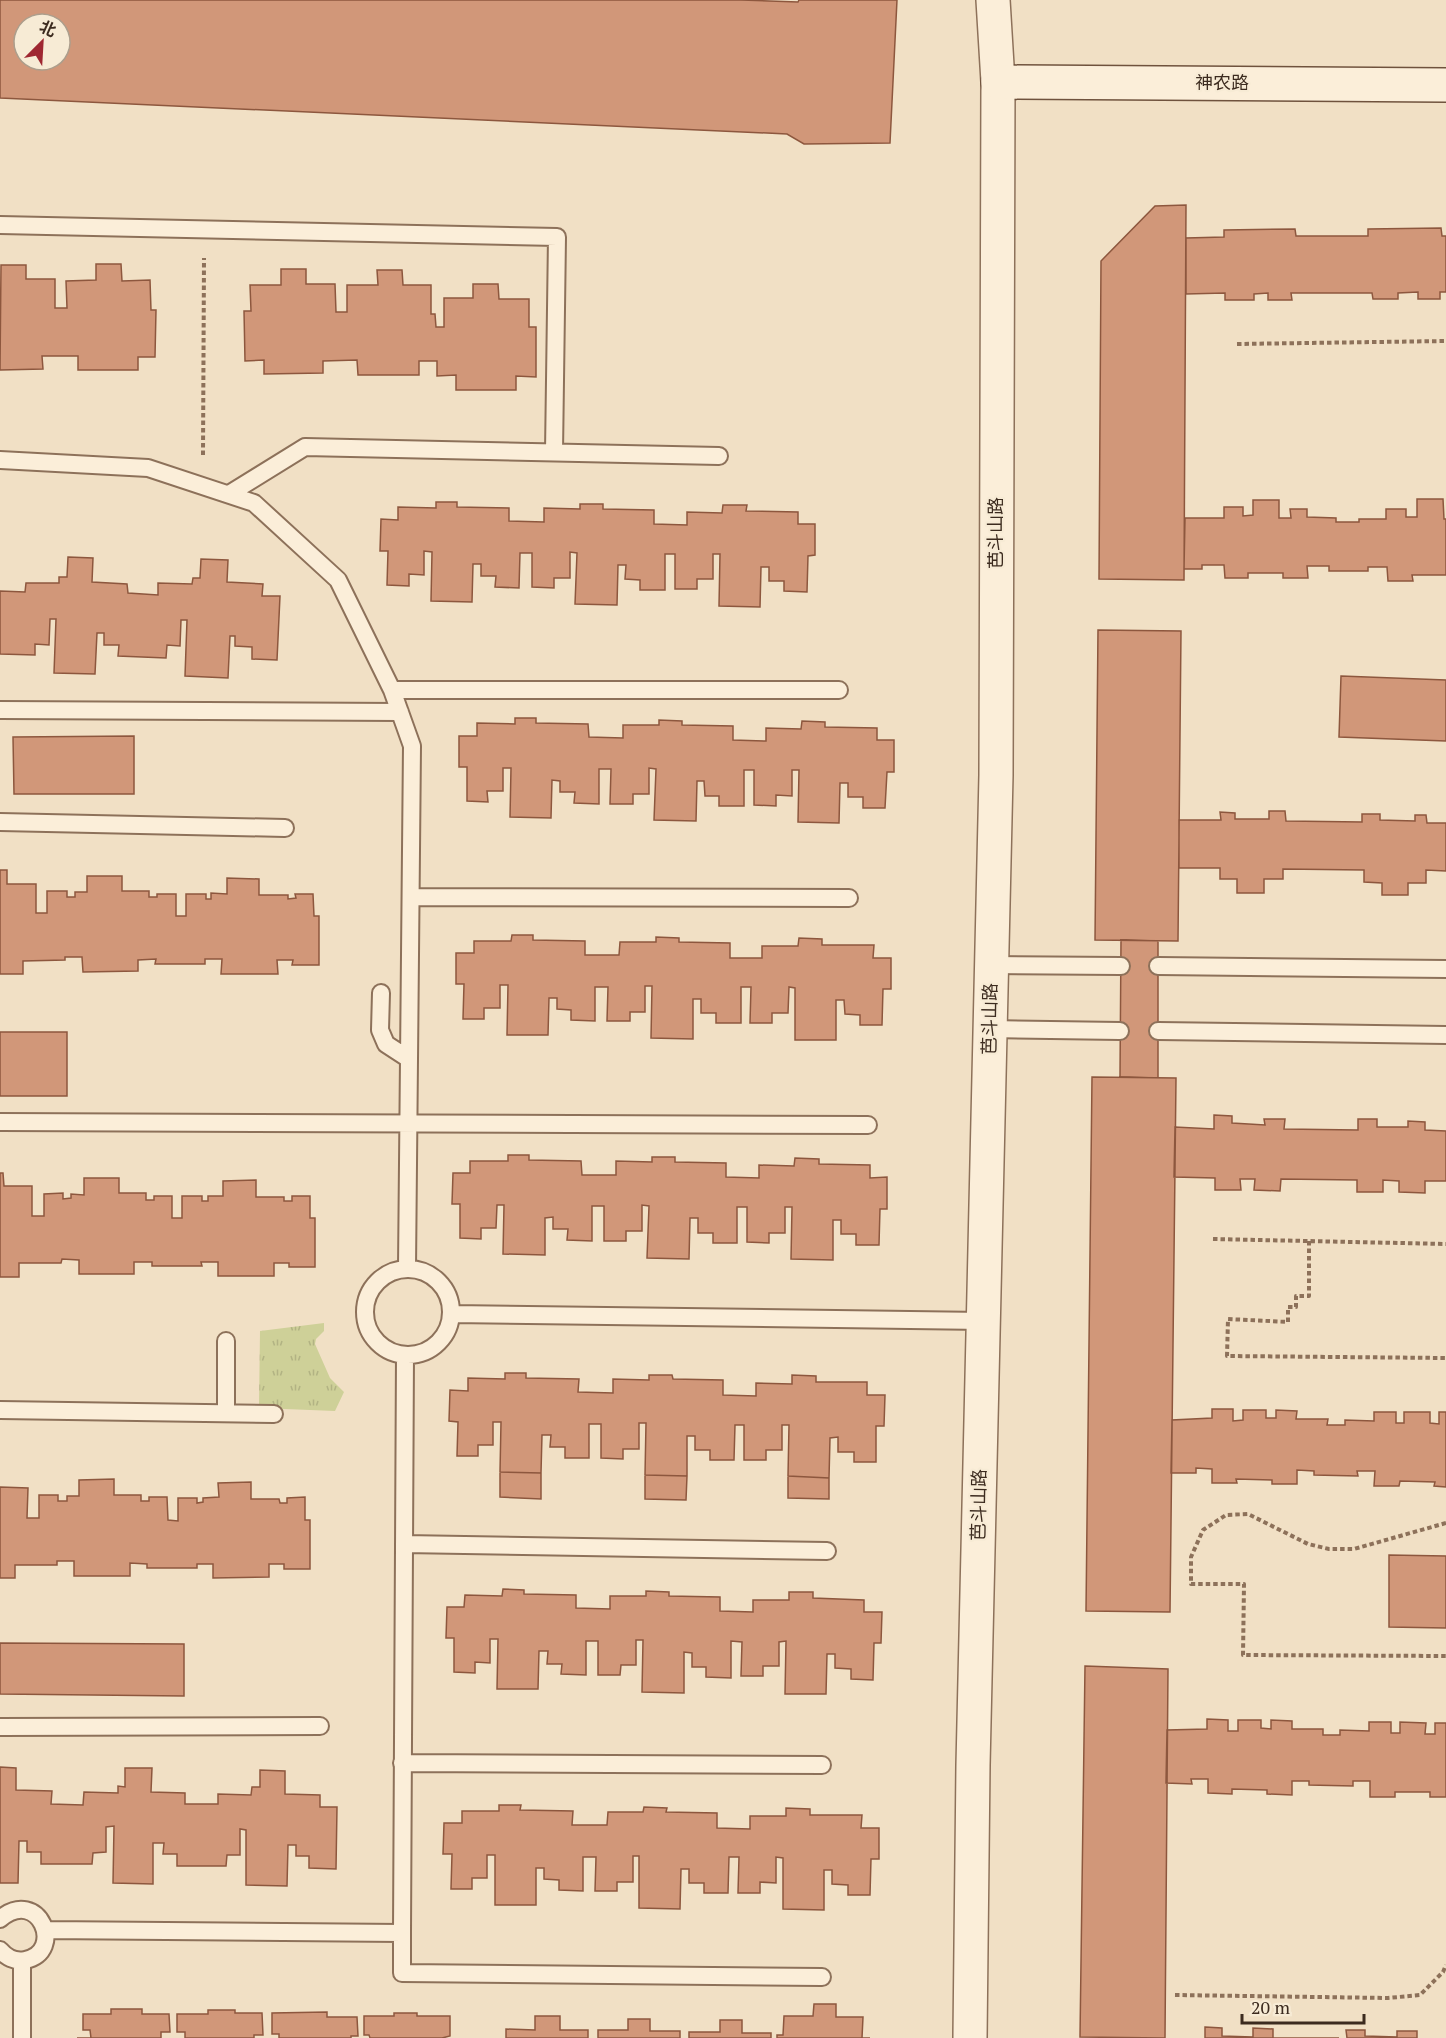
<svg xmlns="http://www.w3.org/2000/svg" width="1446" height="2038" viewBox="0 0 1446 2038" font-family="'PT Serif','Noto Sans SC',serif">
	<style>
		.park { fill: url(#park-tufts) }
		.building { fill: #d19779; stroke: #8d573e; stroke-width: 1.5; fill-rule: evenodd }
		.lines { fill: none; stroke-linecap: round; stroke-linejoin: round }
		.lane-casing { stroke: #8d715a; stroke-width: 20 }
		.street-casing { stroke: #8d715a; stroke-width: 36 }
		.secondary-casing { stroke: #6f523d; stroke-width: 36 }
		.path { stroke: #8d715a; stroke-width: 4; stroke-dasharray: 4.5 3; stroke-linecap: butt }
		.lane { stroke: #fbeed9; stroke-width: 16 }
		.street { stroke: #fbeed9; stroke-width: 33 }
		.secondary { stroke: #fbeed9; stroke-width: 33 }
		.labels { text-anchor: middle; stroke-width: 4.5; stroke-linejoin: round; paint-order: stroke }
		.street-label { font-size: 18px; fill: #3c2b1f; stroke: #f7ebd5 }
	</style>
	<defs>
		<pattern id="park-tufts" width="24" height="20" patternUnits="userSpaceOnUse" patternTransform="scale(1.5)"><rect width="24" height="20" fill="#ced098"/><path d="M3 7l-1-3M5 7V3M7 7l1-3M15 17l-1-3M17 17v-4M19 17l1-3" fill="none" stroke="#b2b383"/></pattern>
	</defs>
	<rect width="100%" height="100%" fill="#f1e0c5"/>
	<path class="park" d="M324,1323V1331L316,1339L315,1344L330,1378L344,1392L335,1411L259,1408L260,1331Z"/>
	<path class="building" d="M0,0H741L798,2L799,0H897L890,143L804,144L787,134L0,98ZM24,24H60V60H24Z
		M1186,205L1184,580L1099,579L1101,261L1155,206Z
		M1441,228L1442,236H1446V292H1440V299H1418V292L1398,293V299H1373L1372,293H1291L1292,300H1268V293L1254,294V300H1225V293L1186,294V238L1224,237V230L1295,229L1296,236H1368V229Z
		M96,264H121L122,281L150,280L151,310H156L155,357H138V370H78V356H42L43,369L0,370L1,265H26V279H55V308H67L66,281L96,280Z
		M281,269H306V284H335L336,312H347V285H378L377,270H402L403,285H431V314H435L436,327H444V298H473V284H498L499,299H529V327H536V377L516,376V390H456V375L437,376V361H419V375H358L357,360L323,361V373L264,374V360L245,361L244,311H251L250,285H281Z
		M1417,499H1443L1444,519H1446V575H1412L1413,581H1388L1387,567H1368V571H1329V566H1307L1308,578H1283V573H1248V578H1225L1224,565H1202V569H1184L1185,518H1224V507H1243V516L1253,515V500H1279V518H1291L1290,509H1307V517L1336,518V522H1359V519H1386V509H1406V517H1417Z
		M436,502H457V507L509,508V521L544,522V508L580,509V504H603V509L654,510V524L687,525V512L722,513L723,505H747L746,511L798,512V524H815V555L808,556L807,592L784,591V581H769V567H761L760,607L719,606L720,554H713V579H697V589H675V554H665V590H640V580L625,579L626,565H618L617,605L575,604L577,553L570,552V578H554V588L532,587V553H520L519,588L495,587L496,576H481V564H473L472,602L431,601L432,552L424,551V575L409,574V586L387,585L388,551H380L381,519L398,520V507L436,508Z
		M68,557L93,558L92,582L127,584L128,593L158,595V583L192,584L193,578H200L201,559L228,560L227,582L263,584L262,596H280L277,660L252,659V647L235,646V636H230L228,678L185,676L187,620H181L180,646L167,645L166,658L118,656L119,645H104V633H97L95,674L54,673L56,619H50L49,645L35,644V655L0,654V591L25,592L26,583H59V577H67Z
		M1098,630L1181,631L1178,941L1095,940Z
		M1341,676L1446,680V741L1339,737Z
		M515,718H536V723L588,724L589,737L623,738V725H659V720L682,721V725L733,726V740L766,741V728L801,729L802,721L825,722V727L877,728V740H894V772H887L885,808H863V797H848V783H840L839,823L798,822L799,770H792V796L776,795V806L754,805V770H744V806H719V796H705L704,781H697L696,821L654,820L656,769L649,768V794H633V804H610L611,769H599V804L574,803L575,792H560V781L552,780L551,818L510,817L511,768H503V791H487L488,802L467,801V767H459V736H477V723L515,724Z
		M134,736V794H14L13,737Z
		M1269,811H1285L1286,821L1362,822V814H1380V820L1415,821V815H1426L1427,823H1446V871L1426,870V883H1408V895H1382V883L1364,882V870L1283,869V879H1264V893H1237V879H1220V868H1179V820H1221L1220,812L1235,813V819H1269Z
		M0,870H7V884H36V913H47V891H67V897H75V892H87V876H122V891H149V897H157V894H176V916H186V894H206V899H211V893L227,894V878L259,879V895H288V899L296,898L295,894H313L314,916H319V965H292L293,960H277L278,974H221L222,959H205V964H155L156,959L138,960V971L83,972L82,957H65V960L23,961V974H0Z
		M512,935H533V940L585,941V955H619L620,942H656V937L679,938V942L730,943V958H762V946H798L799,938L822,939V945H874L873,958H891V989H883L882,1025H860V1015L845,1014L844,1000H836V1040H795V988L789,987L788,1013H772V1023H750L751,987H741V1023H716V1013H701V999H693V1039L651,1038L652,986H645V1012H630V1021H607L608,987H595V1021L571,1020V1010L557,1009V998H549L548,1035H507L508,985H500V1008H484V1019H463L464,984H456V953H474V941H511Z
		M1121,940L1158,941V1078L1120,1077Z
		M0,1032H67V1096H0Z
		M1092,1077L1176,1078L1170,1612L1086,1611Z
		M1214,1115L1232,1116V1123L1265,1125L1264,1119H1285L1284,1129L1358,1130V1119H1377V1127H1408V1121L1425,1122V1130L1446,1131V1181H1425V1193L1399,1192V1181L1383,1180V1192H1357V1180L1281,1179L1280,1191L1254,1190L1255,1179H1240L1241,1190H1215V1178L1174,1177L1175,1127L1214,1129Z
		M508,1155H529V1160L581,1161L582,1175H616V1161L652,1162V1157H675V1162L726,1163V1177L759,1178V1165L794,1166L795,1158L819,1159V1164L870,1165V1178L887,1177V1209H880L879,1245H856V1234H841V1220H833V1260L791,1259L792,1207H785V1233H769V1243L747,1242V1207H737V1243H713V1233H698V1218H690L689,1259L647,1258L649,1206L642,1205V1231H626V1241H604V1206H592V1241L567,1240L568,1229H553V1217L545,1218V1255L503,1254L504,1205H497L496,1228H481V1239L460,1238V1204H452L453,1173H470V1161H508Z
		M0,1173H3L4,1186H32V1216H44V1194L63,1193V1199L71,1198V1194L84,1195V1178H119V1193H146V1200H154V1196H172V1218H182V1196H202V1201H208V1196H223V1181L256,1180V1197H284V1201H292V1196H310V1218H315V1267H289V1263H274V1276H218V1262H201L202,1266H152V1262H134V1274H79V1260L62,1259L61,1263H19V1277H0Z
		M505,1373H526V1378L579,1379L578,1392L613,1393V1379L649,1380V1375H672L673,1379L723,1380V1395L756,1396V1383L792,1384V1375L816,1376V1382H867V1395H885L884,1426H876V1462H854V1452H838V1437L830,1438L829,1478L788,1476L789,1425H782V1450H766V1460H744V1425H735L734,1460H710V1450H695V1436H687V1476L645,1475L646,1423H639V1449H623V1459L601,1458V1424H589V1458H565V1447H550L551,1435H542L541,1473L500,1472L501,1422H493V1445H478V1456H457L458,1422L449,1421L450,1390L468,1391V1378L505,1379Z
		M1212,1409H1233V1421L1243,1420V1410H1266V1418H1276V1410L1297,1411L1296,1419H1328L1327,1425H1345V1420L1374,1421V1412H1396V1423H1404V1412H1430V1423L1439,1424V1412H1446V1487L1434,1486L1435,1482L1400,1481L1399,1486H1374L1375,1471H1357L1358,1476L1314,1475V1471L1297,1470V1484H1272V1480L1236,1479L1237,1483H1212V1469L1196,1468V1473H1171L1172,1420L1212,1418Z
		M500,1472L541,1473V1499L500,1497Z
		M645,1475L687,1476L686,1500L645,1499Z
		M788,1476L829,1478V1499L788,1498Z
		M114,1479V1495H141V1501H149V1497H167L168,1520L178,1521V1498H197V1503L203,1502V1498L219,1497L218,1483L251,1482V1499H279L280,1503H287V1498L305,1497V1520H310V1569H284V1564H269V1577L213,1578V1564H197V1568H147V1564L130,1563V1576H74V1561H57V1565H15V1578H0V1487L28,1488L27,1518H39V1495H58V1501H67V1496H79V1480Z
		M1389,1555L1446,1556V1628L1389,1627Z
		M503,1589L524,1590V1594L576,1595V1608L610,1609V1596H646V1591L669,1592V1596L720,1597V1611L753,1612V1600H789V1592H813V1598L864,1600V1612H882L881,1643H874L873,1680L851,1679V1669L835,1668V1654H827L826,1694H785L786,1641L779,1642V1666H763V1676H741L742,1642L731,1641V1678L706,1677V1667H692V1653L684,1652V1693L642,1692L643,1640H636V1665H621L620,1675H598V1641H586V1675L561,1674L562,1664H547L548,1651H539L538,1689H497L498,1639H490V1663L475,1662V1673L454,1672V1638H446L447,1607H464L465,1595L502,1596Z
		M0,1643L184,1644V1696L0,1694Z
		M1085,1666L1168,1669L1165,2038L1080,2037Z
		M1207,1719L1228,1720V1731H1238V1720H1261V1728L1271,1729V1720L1292,1721V1729H1323V1735H1340V1730L1369,1731V1722H1391V1733H1400V1722L1426,1723L1425,1734H1435V1723H1446V1797H1430V1792H1395V1797H1370V1781H1353V1786L1309,1785V1781H1292V1795L1267,1794V1790L1232,1789V1794L1208,1793V1779H1191L1192,1784L1166,1783L1167,1730L1207,1729Z
		M0,1767L16,1768V1790L52,1791L51,1804L83,1805L84,1792L118,1793V1786L125,1787V1768H152L151,1792L185,1793V1804H218V1794L251,1795L252,1787H260V1770L285,1771V1794L320,1795V1807H337L336,1869L309,1868V1856H296V1845H288L287,1886L246,1885V1830L240,1829V1855H227L226,1866H177V1854H163L164,1843H153V1884L113,1883L114,1826L106,1827V1852L93,1853L92,1864H41V1852H27V1841H19L18,1883H0Z
		M499,1805H521L520,1810L573,1811L572,1825H607L608,1812H643L644,1807L667,1808L666,1812L717,1813V1828L750,1829V1816H786V1808L810,1809V1815H862L861,1828H879V1859H871L870,1895H848V1885L832,1884V1870H824V1910L783,1909V1858L776,1857V1883L760,1882V1893H738L739,1857H729L728,1893H704V1883H689V1869H681L680,1909L639,1908V1856H633V1882H617V1891H595L596,1857H583V1891L559,1890V1880L544,1879V1868H536V1905H495V1855H487V1878H472V1889H451L452,1854H443L444,1823H462V1811H499Z
		M814,2004H836V2017H863L862,2038H870H777V2035H783L784,2016H813Z
		M111,2009H142V2014H169L170,2032H161V2038H77H91L90,2030H83V2014H111Z
		M208,2010H235V2013H262L263,2035H254V2038H185V2032H177V2014H208Z
		M327,2012V2017H357L358,2036H351V2038H279V2034H272V2013Z
		M394,2013H417V2016H450V2036L442,2038H370L369,2035H364V2016H394Z
		M535,2016H560V2030H588V2038H506V2029L535,2030Z
		M628,2019H650V2031H680V2038H598V2030H628Z
		M720,2020H742V2033H771V2038H689V2032H720Z
		M1205,2027L1222,2028V2036L1253,2037V2028L1273,2029V2038H1339H1205Z
		M1346,2030H1365V2036L1397,2037V2031H1417V2038H1347Z"/>
	<g class="lines">
		<g class="lane-casing">
			<path id="lane" d="M0,225L557,237L554,452
				M0,460L148,468L254,503L338,580L392,690L412,746L407,1268
				M229,494L305,447L719,456
				M392,690H839
				M0,710L400,712
				M0,822L285,828
				M411,897L849,898
				M991,965L1121,966
				M1158,966L1446,969
				M381,993L380,1030L386,1044L409,1059
				M990,1029L1120,1031
				M1158,1031L1446,1035
				M0,1122L868,1125
				M365 1312a43 43 0 1 1 86 0a43 43 0 1 1-86 0Z
				M452,1314L984,1321
				M0,1410L274,1414
				M226,1413V1341
				M404,1544L827,1551
				M0,1727L320,1726
				M402,1763L822,1765
				M0,1919C39,1886 66,1952 25,1960C15,1962 6,1957 0,1950
				M46,1930L402,1933L405,1355
				M402,1933V1973L822,1977
				M22,2038V1961"/>
		</g>
		<g class="street-casing">
			<path id="street" d="M970,2038L973,1765L996,775L998,82L993,0"/>
		</g>
		<g class="secondary-casing">
			<path id="secondary" d="M998,82L1446,85"/>
		</g>
		<path class="path" d="M1237,344L1446,341
			M203,455L204,258
			M1213,1239L1446,1244
			M1309,1241V1296H1296V1307H1288V1322L1228,1319L1227,1356L1446,1358
			M1446,1523L1354,1549H1329L1308,1544L1248,1514L1226,1515L1203,1530L1191,1557V1584H1244L1243,1655L1446,1656
			M1175,1995L1388,1998L1420,1995L1443,1972L1446,1965"/>
		<use href="#lane" class="lane"/>
		<use href="#street" class="street"/>
		<use href="#secondary" class="secondary"/>
	</g>
	<g class="labels">
		<g class="street-label">
			<text x="1222" y="89">神农路</text>
			<text transform="translate(996 533) rotate(-90)" y="6">芭斗山路</text>
			<text transform="translate(990 1019) rotate(-89)" y="6">芭斗山路</text>
			<text transform="translate(979 1505) rotate(-89)" y="6">芭斗山路</text>
		</g>
	</g>
	<g transform="translate(42 42) rotate(24)"><circle r="28" fill="#f7ebd5" stroke="#ac9e8c" stroke-width="1.5"/>
	<path d="M0-4.5L10 22L0 15L-10 22Z" fill="#9f2731"/>
	<text y="-9" font-size="16" font-weight="bold" text-anchor="middle" fill="#3c2b1f">北</text>
	</g>
	<path d="M1242 2014v9h122v-9" fill="none" stroke="#3c2b1f" stroke-width="3"/>
	<text x="1251" y="2014" font-size="18" fill="#3c2b1f" stroke="#f7ebd5" stroke-width="4.5" paint-order="stroke">20 m</text>
</svg>
